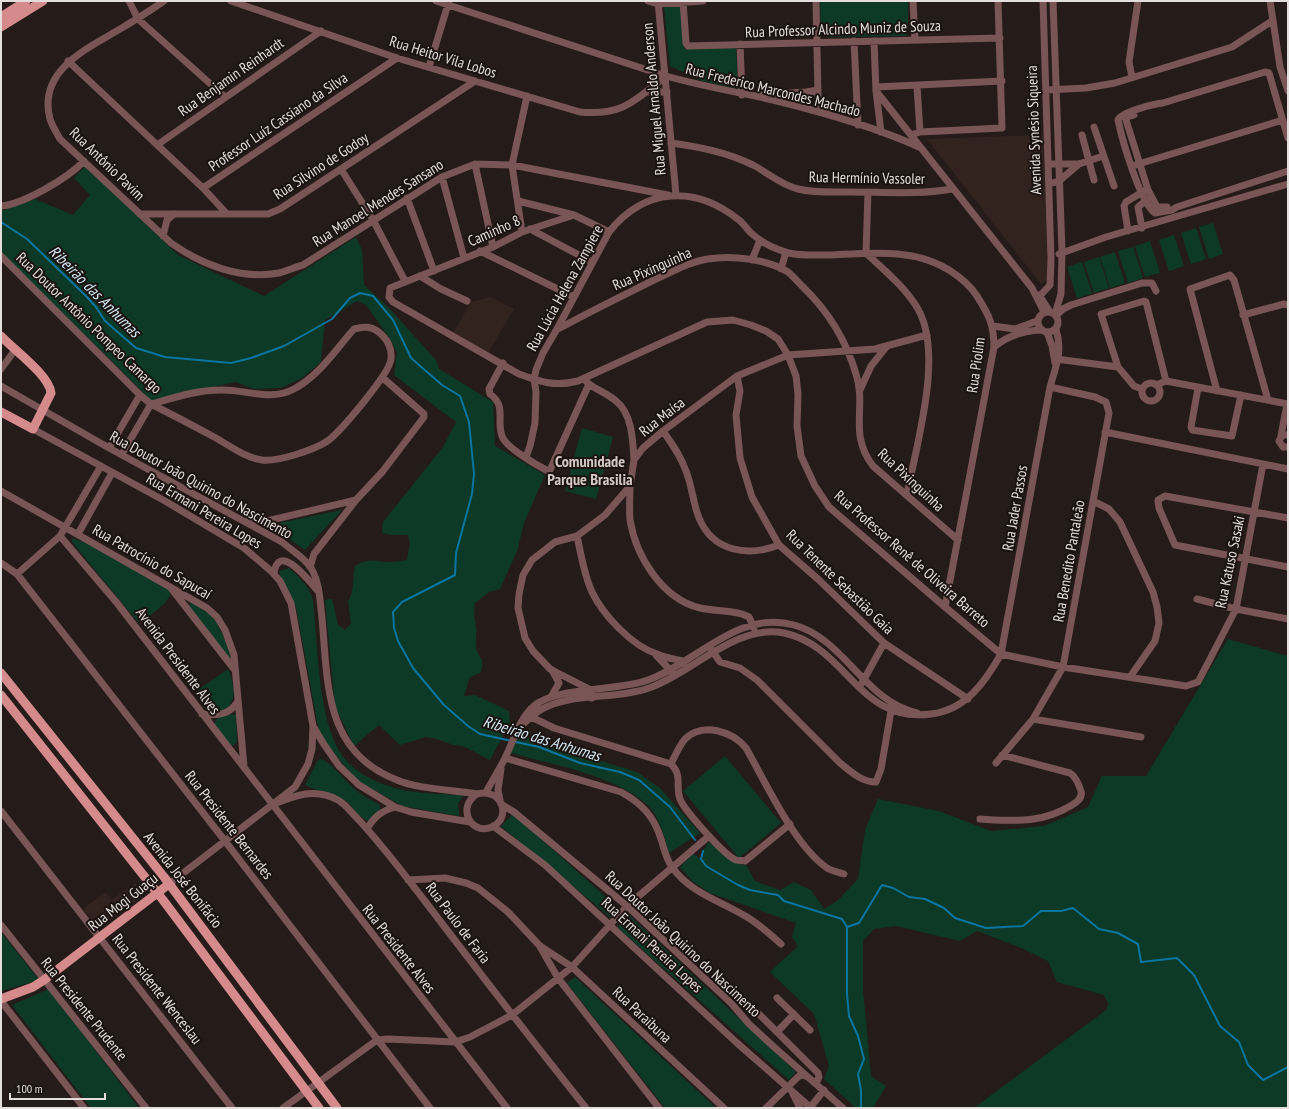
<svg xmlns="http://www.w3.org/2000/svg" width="1289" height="1109" viewBox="0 0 1289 1109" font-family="'PT Sans Narrow',sans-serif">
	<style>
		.built { fill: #32231e }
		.green { fill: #0c3a27 }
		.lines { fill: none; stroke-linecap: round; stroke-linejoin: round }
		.stream { stroke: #0b75a1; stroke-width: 2 }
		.minor { stroke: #795555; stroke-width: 7 }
		.major { stroke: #d58a8b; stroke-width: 9 }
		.labels { text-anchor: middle; stroke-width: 4; stroke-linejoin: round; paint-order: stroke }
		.street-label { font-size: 15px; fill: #e3dddb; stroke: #1b1310 }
		.water-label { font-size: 16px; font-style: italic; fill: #d2e7f3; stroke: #1b1310 }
		.neighbourhood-label { font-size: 16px; font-weight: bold; fill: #d5c9c5; stroke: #1b1310 }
	</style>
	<rect width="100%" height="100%" fill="#251c19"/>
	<path class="built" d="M1043,135L1048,279L1041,284L927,139Z
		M491,297L514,309L488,353L453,333L471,302Z
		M135,883L140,891L138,899L102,927H97L83,909L105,892L112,900Z"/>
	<path class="green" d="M820,1H908V33L905,36L826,37L821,31Z
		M681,4L684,49L736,47L738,89L702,81L670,66L664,6Z
		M86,166L178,255L264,296L356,237L362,250L364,285L389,308L436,360L439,369L493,402L495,446L545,475L524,523L517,551L500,589L489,592L475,603C473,614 475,617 476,628C477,634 475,641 476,647C478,659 487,658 480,673L470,677L464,696L475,695L509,711L510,723L490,760L463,746L453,745L437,739L426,737L400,745L379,725L354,746L335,706L325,600L332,599L338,625L345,630L351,624L348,601C355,590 352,580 355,566C371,557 374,562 390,562C395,562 401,561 407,560L410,543L408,535H392L382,533L383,522L443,447L456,422L394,375L397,353L389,337L366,305L357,301L325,320L321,362L302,378L281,388L254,389L236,382L151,400L1,252V211L35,199L73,215L90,195L74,178Z
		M1213,223L1223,254L1209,259L1199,227Z
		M1196,228L1206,259L1191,264L1181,233Z
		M1174,235L1184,266L1169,271L1159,240Z
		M1150,241L1160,273L1145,277L1135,246Z
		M1133,247L1143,278L1128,283L1118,251Z
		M1115,252L1125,283L1110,288L1100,257Z
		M1099,257L1109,288L1094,293L1084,262Z
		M1082,262L1092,294L1077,298L1067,267Z
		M582,428L613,437L596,499L565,491Z
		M342,510L305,550L269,525Z
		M72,538L86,543L169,588L171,594L165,603L143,622L137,621L72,542Z
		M289,568C299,577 309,586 313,600C318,643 317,727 346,760C360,777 387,787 408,791C426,794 445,794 463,795L458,804L459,816L402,806L357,780L320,737L296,607L280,575V571Z
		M191,602L214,617L231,652L232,659L228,660L188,608Z
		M1228,639L1288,656V1108H974L1106,1010L1108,1004L1104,995L1057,982L1048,961L1021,948L977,931L960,941L896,926L874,929L863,941V990L871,1076L886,1086L873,1108H856L824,1079L829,1066L814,1014L770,972L798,946L792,937L796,923L710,893L692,881L680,867L693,854L701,859L703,851L709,842L736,863L746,865L755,881L780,890L794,882L811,890L824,909L837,901L858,879L865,830L878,799L939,811L991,831L1044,826L1088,807L1102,776H1146Z
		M228,669C234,685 238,698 225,711L207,710L195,692Z
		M232,714L236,715L237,742L234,745H229L214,725L217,718Z
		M518,735L637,772L660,788L700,833L669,853C665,839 661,822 652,810C626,778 551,764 511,753Z
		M725,756L781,823L739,858L683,791Z
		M321,759C333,764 342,778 351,786C360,794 370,800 380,805V809L369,821C358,818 354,807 346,801C334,792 318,792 305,785L318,760Z
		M513,814L619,909L611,918L501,826Z
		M630,916L796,1072L789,1080L617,927Z
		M1,932L39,980L1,991Z
		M575,977L716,1108H665L567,983Z
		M49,989L139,1108H91L12,1005Z"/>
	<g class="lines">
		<path class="stream" d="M1,222L27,239L86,296L96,307L105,321L136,348L165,357L231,363L251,358L284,346L332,319L350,298L360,293L373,296L393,320L411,358L442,385L460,396L469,422L474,474L472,494L456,553L455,575L402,602L393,612L394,628L398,641L413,668L444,705L468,726L480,734L539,747L580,763L620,772L639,780L670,807L695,840
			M703,851L701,859L706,866L738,885L750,890L778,895L784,901L842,919L847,927L859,923L882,885L893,888L909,897L925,899L944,908L955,918L986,928L1023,926L1041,911H1061L1073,908L1099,929L1118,933L1138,944L1141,962L1177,958L1194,975L1220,1026L1239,1042L1248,1065L1263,1080L1288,1067
			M847,927V994L849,1016L858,1036L864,1059L858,1074L861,1090V1108"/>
		<path class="minor" d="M129,1L138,19L225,97
			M164,1C148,12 132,22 115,32C82,51 38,73 50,119C52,126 57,133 60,139L171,243C202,265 241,280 279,273C287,271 295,267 303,265L442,177L475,164L512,165L668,195
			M231,1L397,58L580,112C623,116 634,101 666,76
			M436,1L666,76C701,86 737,92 773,100C822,112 873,126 919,147
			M648,1L658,4L703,1
			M658,1L676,195
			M683,1L686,43L688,46L1000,38
			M816,1L818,96L821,107L829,114
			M913,1L915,40
			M1053,1L1062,251L1061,294L1055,314
			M1270,1L1280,67L1288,91
			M854,41L858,125
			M874,41L876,91L881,132
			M740,44L742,95
			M68,61L203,188
			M429,67L449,1
			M1132,77L1129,62L1138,1
			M917,86L920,132
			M876,87L1002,81
			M1046,90L1086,88L1115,83L1232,47L1272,21
			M876,91L1032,288L1044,312
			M646,92H667
			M758,95L806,92L818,90
			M1134,115L1127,117L1126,120L1148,190L1157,207H1167
			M1094,127L1114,186
			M911,135L920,132L1002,128L998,1
			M1082,135L1094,180
			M1288,138L1269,73L1265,72L1163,103C1154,104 1121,112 1118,120C1122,139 1140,203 1155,213L1172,210L1177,207L1288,171
			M671,143C700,147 726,152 753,165C768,173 781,185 798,189C814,193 833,192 849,192C883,192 919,195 952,189
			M157,145L321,31
			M475,164L493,247
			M1048,164H1079L1103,156
			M1132,166L1283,120
			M341,169L373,220L405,281
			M442,177L464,258
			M1049,184L1059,181L1079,164
			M868,192L866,253C885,271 905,287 918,309C944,355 916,445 907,495
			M407,198L434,271
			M518,201L574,215
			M1,206C24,204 68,178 84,161
			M140,214H268L280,209L475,81
			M227,214L203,188L397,58
			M1142,228L1138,207L1149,198
			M530,229L592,262
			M1128,231L1124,206L1126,202L1144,191
			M522,232L512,165L527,96
			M609,232L574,215L522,232L493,247L390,288L389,297L393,302L519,374C541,382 555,387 578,381L707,322L733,320L751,325L766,331L778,339L788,355L796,376L798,394L797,426L801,456L815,486L829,507L945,607L1001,654L1063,667L1186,686L1198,682L1236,609L1263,464
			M163,236L167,220L174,214
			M480,251L574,297
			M1059,254L1106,237L1288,184
			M1,256L140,395L151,404C173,415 194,426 216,438C230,446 246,458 262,460C278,462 313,450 326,442C339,434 390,373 391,359C392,350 388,341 382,335C373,326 365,326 354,329C336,349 319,376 294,389C270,402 245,389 220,390C197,390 173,398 151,404
			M752,260L760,240
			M781,269L786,252
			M420,276L441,289L467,301
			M1039,295L1050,312
			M1038,298L1050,285L1051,259L1043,1
			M1038 322a10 10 0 1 1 20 0a10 10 0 1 1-20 0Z
			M1057,315L1063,309L1071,305L1142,283H1152L1156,291
			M1243,315L1284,304L1288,305
			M993,326L1015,329L1037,321
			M558,329C589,312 620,297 652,281C670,273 688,262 708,259C732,255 766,259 788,272C793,276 798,282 803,287C828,311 846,340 856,374C867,408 848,433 873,466L958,540
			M1047,332L1052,346L1055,363
			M994,347C1008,335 1023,331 1041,330
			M1056,359L1118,367L1134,386L1142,389
			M503,363L489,389L490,394C507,406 496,420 502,436C505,447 538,466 548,471L550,470L589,384
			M1118,367L1101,314L1144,301L1146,302L1166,381
			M1,369L15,350
			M737,376L740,391L736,415L740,458L752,497L779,545L819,580L884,643L968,699
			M586,381L589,384C597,390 608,394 616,401C632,413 633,441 634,460
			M1142 392a9 9 0 1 1 18 0a9 9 0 1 1-18 0Z
			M1156,385L1166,381L1288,404
			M1,386L109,448L282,542C291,550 305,558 311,568C320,583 320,602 322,618C328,684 324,752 397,780C417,789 454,790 477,794C501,787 513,817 492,827C471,836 456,807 477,794
			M1198,388L1191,427L1192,430L1232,436L1241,395
			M860,390L871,366L887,346
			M1217,391L1190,289L1230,275L1234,280L1268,400
			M33,429L165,501L244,548L271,571L280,581L291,603L313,726L323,743L339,766L359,785L395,807L411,812L470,822
			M663,431C672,444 681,456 686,471C692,486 693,503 699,518C713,552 748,557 779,545
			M1105,432L1288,469
			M1288,435H1282L1279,441L1283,447H1288
			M1281,436L1287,404
			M109,448L140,395
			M122,454L151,404
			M526,457L530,446L535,423L536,392L534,379L536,370L543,353L557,329L609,232C645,187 695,185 739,220C744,224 747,229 751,233C762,243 775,249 789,253C802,256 817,255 831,255C871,253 914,248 949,270C960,277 970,285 977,296C989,315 994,325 994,347L945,607
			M630,486C630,497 629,509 630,520C636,556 662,599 700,608C714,611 728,610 742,614L749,617L754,628
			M1,491L207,608L217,617L225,630L234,655L244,766
			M1093,501L1109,509L1120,522L1153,592L1157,607L1159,623L1155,641L1130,677
			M1288,518L1165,496L1158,500L1159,508L1175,545L1288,567
			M247,521H267L356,500
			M78,534L112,473
			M60,536L117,603L507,1108
			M577,536C581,554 584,575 592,592C603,615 632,646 657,654C665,658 674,659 683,661L684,664
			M1,563L17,574L225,841L430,1108
			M310,567L314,554L356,500L383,471L424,417V414L383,378
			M274,573C279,541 309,581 318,591
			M17,574L60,536L101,466
			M171,588L234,669
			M1197,599L1236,609L1288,619
			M711,649L720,662L740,668L757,680L840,763C851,772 862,782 876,782L881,769L891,711
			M656,655L672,672
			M862,683L884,643
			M551,697L559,683L552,670
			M592,698L591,690L550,669L533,651L525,638L518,608L519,594L523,575L532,560L555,542L577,536L605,515L630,486L634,460L643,448L663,431L737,376L788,355L875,349L927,335
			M202,714C217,716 230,715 238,701
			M527,715L554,728L671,764C683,776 675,785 680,799C684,810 725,856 736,860C739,861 743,860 745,861L790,824
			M1033,719L1141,737
			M519,728C526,721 534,713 542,709C574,692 615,700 649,688C691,674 736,623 784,633C847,646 858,724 931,714C966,710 985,682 1001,654L1050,387C1056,365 1063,352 1056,329
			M505,758L621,792C641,803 654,816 661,839C664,848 666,859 672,867C690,893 721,901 747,917C760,925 770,934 781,944
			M996,763L1033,719L1063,667L1109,413L1106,402L1095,397L1050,387
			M671,764C675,756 679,746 685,739C703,722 732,731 746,748C766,783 794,845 827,868C832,871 838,872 844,874
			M486,792C492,781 499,770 505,758C514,740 519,719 534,706C555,687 620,691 648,680C696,663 738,609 794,625C845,639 864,701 917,713
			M500,800L498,790L501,769
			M501,804L514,812L627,906L731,1003L749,1024L774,1047L843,1108
			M272,805C294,796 314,787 338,800C345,804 350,811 356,817C379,841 400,869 421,896C475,967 530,1038 586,1108
			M1,811L232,1108
			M980,819C1015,821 1041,824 1072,805C1077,802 1083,798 1081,791C1079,785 1075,776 1070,773L1002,755
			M493,826L545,865L737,1043L811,1108
			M367,829C374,817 381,811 395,807
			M408,880L445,878L466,883L478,888L508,912L539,945L558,978L659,1108
			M169,884L295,787L308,764L312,749L313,726
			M1,925L146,1108
			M540,946L572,967L724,1108
			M777,998L810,1030
			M1,1001L84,1108
			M757,1012L818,1073L819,1077L816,1083
			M778,1031L794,1014
			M793,1094L800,1108
			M283,1108L377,1040L388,1039L455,1042L470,1037L512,1015L572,967L627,906L709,836
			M766,1108L799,1076L803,1075L808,1077
			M810,1108L824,1090"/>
		<path class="major" d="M1,17L26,1
			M1,27L43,1
			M1,336C14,350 49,375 51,393L33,429L1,412
			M1,673L164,877L337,1108
			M1,695L163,900L319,1108
			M1,999L33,987L44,980L169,884"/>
	</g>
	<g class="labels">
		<g class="street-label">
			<text transform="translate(843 29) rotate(-2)" y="5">Rua Professor Alcindo Muniz de Souza</text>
			<text transform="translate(443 57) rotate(17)" y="5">Rua Heitor Vila Lobos</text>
			<text transform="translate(231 77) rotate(-35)" y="5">Rua Benjamin Reinhardt</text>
			<text transform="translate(773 90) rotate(14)" y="5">Rua Frederico Marcondes Machado</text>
			<text transform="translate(654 99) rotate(-95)" y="5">Rua Miguel Arnaldo Anderson</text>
			<text transform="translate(278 122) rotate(-34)" y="5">Professor Luíz Cassiano da Silva</text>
			<text transform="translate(1034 130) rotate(-92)" y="5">Avenida Synésio Siqueira</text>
			<text transform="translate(107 164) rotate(44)" y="5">Rua Antônio Pavim</text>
			<text transform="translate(321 166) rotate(-33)" y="5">Rua Silvino de Godoy</text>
			<text transform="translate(867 178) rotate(1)" y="5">Rua Hermínio Vassoler</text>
			<text transform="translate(378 203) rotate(-32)" y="5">Rua Manoel Mendes Sansano</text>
			<text transform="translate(494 231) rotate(-24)" y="5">Caminho 8</text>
			<text transform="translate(652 269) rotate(-24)" y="5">Rua Pixinguinha</text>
			<text transform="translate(565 288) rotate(-61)" y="5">Rua Lúcia Helena Zampiere</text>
			<text transform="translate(89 323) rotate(44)" y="5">Rua Doutor Antônio Pompeo Camargo</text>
			<text transform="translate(976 365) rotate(-82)" y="5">Rua Piolim</text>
			<text transform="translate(662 417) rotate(-38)" y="5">Rua Maísa</text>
			<text transform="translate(911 480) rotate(43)" y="5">Rua Pixinguinha</text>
			<text transform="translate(201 485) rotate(29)" y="5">Rua Doutor João Quirino do Nascimento</text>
			<text transform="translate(1015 508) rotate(-80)" y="5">Rua Jader Passos</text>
			<text transform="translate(204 511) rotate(31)" y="5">Rua Ermani Pereira Lopes</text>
			<text transform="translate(912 559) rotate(41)" y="5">Rua Professor Renê de Oliveira Barreto</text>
			<text transform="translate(1069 561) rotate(-80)" y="5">Rua Benedito Pantaleão</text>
			<text transform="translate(152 562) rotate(30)" y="5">Rua Patrocínio do Sapucaí</text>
			<text transform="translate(1230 562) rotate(-78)" y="5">Rua Katuso Sasaki</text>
			<text transform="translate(840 582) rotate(44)" y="5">Rua Tenente Sebastião Gaia</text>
			<text transform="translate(178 661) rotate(53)" y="5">Avenida Presidente Alves</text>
			<text transform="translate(229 825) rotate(52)" y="5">Rua Presidente Bernardes</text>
			<text transform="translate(183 880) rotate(52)" y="5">Avenida José Bonifácio</text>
			<text transform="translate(123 902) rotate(-38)" y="5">Rua Mogi Guaçu</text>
			<text transform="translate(458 923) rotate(53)" y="5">Rua Paulo de Faria</text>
			<text transform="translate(683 944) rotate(43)" y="5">Rua Doutor João Quirino do Nascimento</text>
			<text transform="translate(652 945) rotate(43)" y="5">Rua Ermani Pereira Lopes</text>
			<text transform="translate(399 949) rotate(52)" y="5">Rua Presidente Alves</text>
			<text transform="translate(157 989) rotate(52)" y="5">Rua Presidente Wenceslau</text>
			<text transform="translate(84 1009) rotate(51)" y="5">Rua Presidente Prudente</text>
			<text transform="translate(642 1015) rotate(43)" y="5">Rua Paraibuna</text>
		</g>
		<g class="water-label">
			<text transform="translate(95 291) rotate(45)" y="6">Ribeirão das Anhumas</text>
			<text transform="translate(542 738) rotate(17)" y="6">Ribeirão das Anhumas</text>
		</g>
		<g class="neighbourhood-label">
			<text x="590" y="467">Comunidade<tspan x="590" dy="18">Parque Brasilia</tspan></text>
		</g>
	</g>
	<rect width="1289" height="1109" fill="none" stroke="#e3dddb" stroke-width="4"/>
	<path d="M10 1093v6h95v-6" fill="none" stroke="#e3dddb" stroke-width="2"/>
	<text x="16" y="1093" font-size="12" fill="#e3dddb" stroke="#1b1310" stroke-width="3" paint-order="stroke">100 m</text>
</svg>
